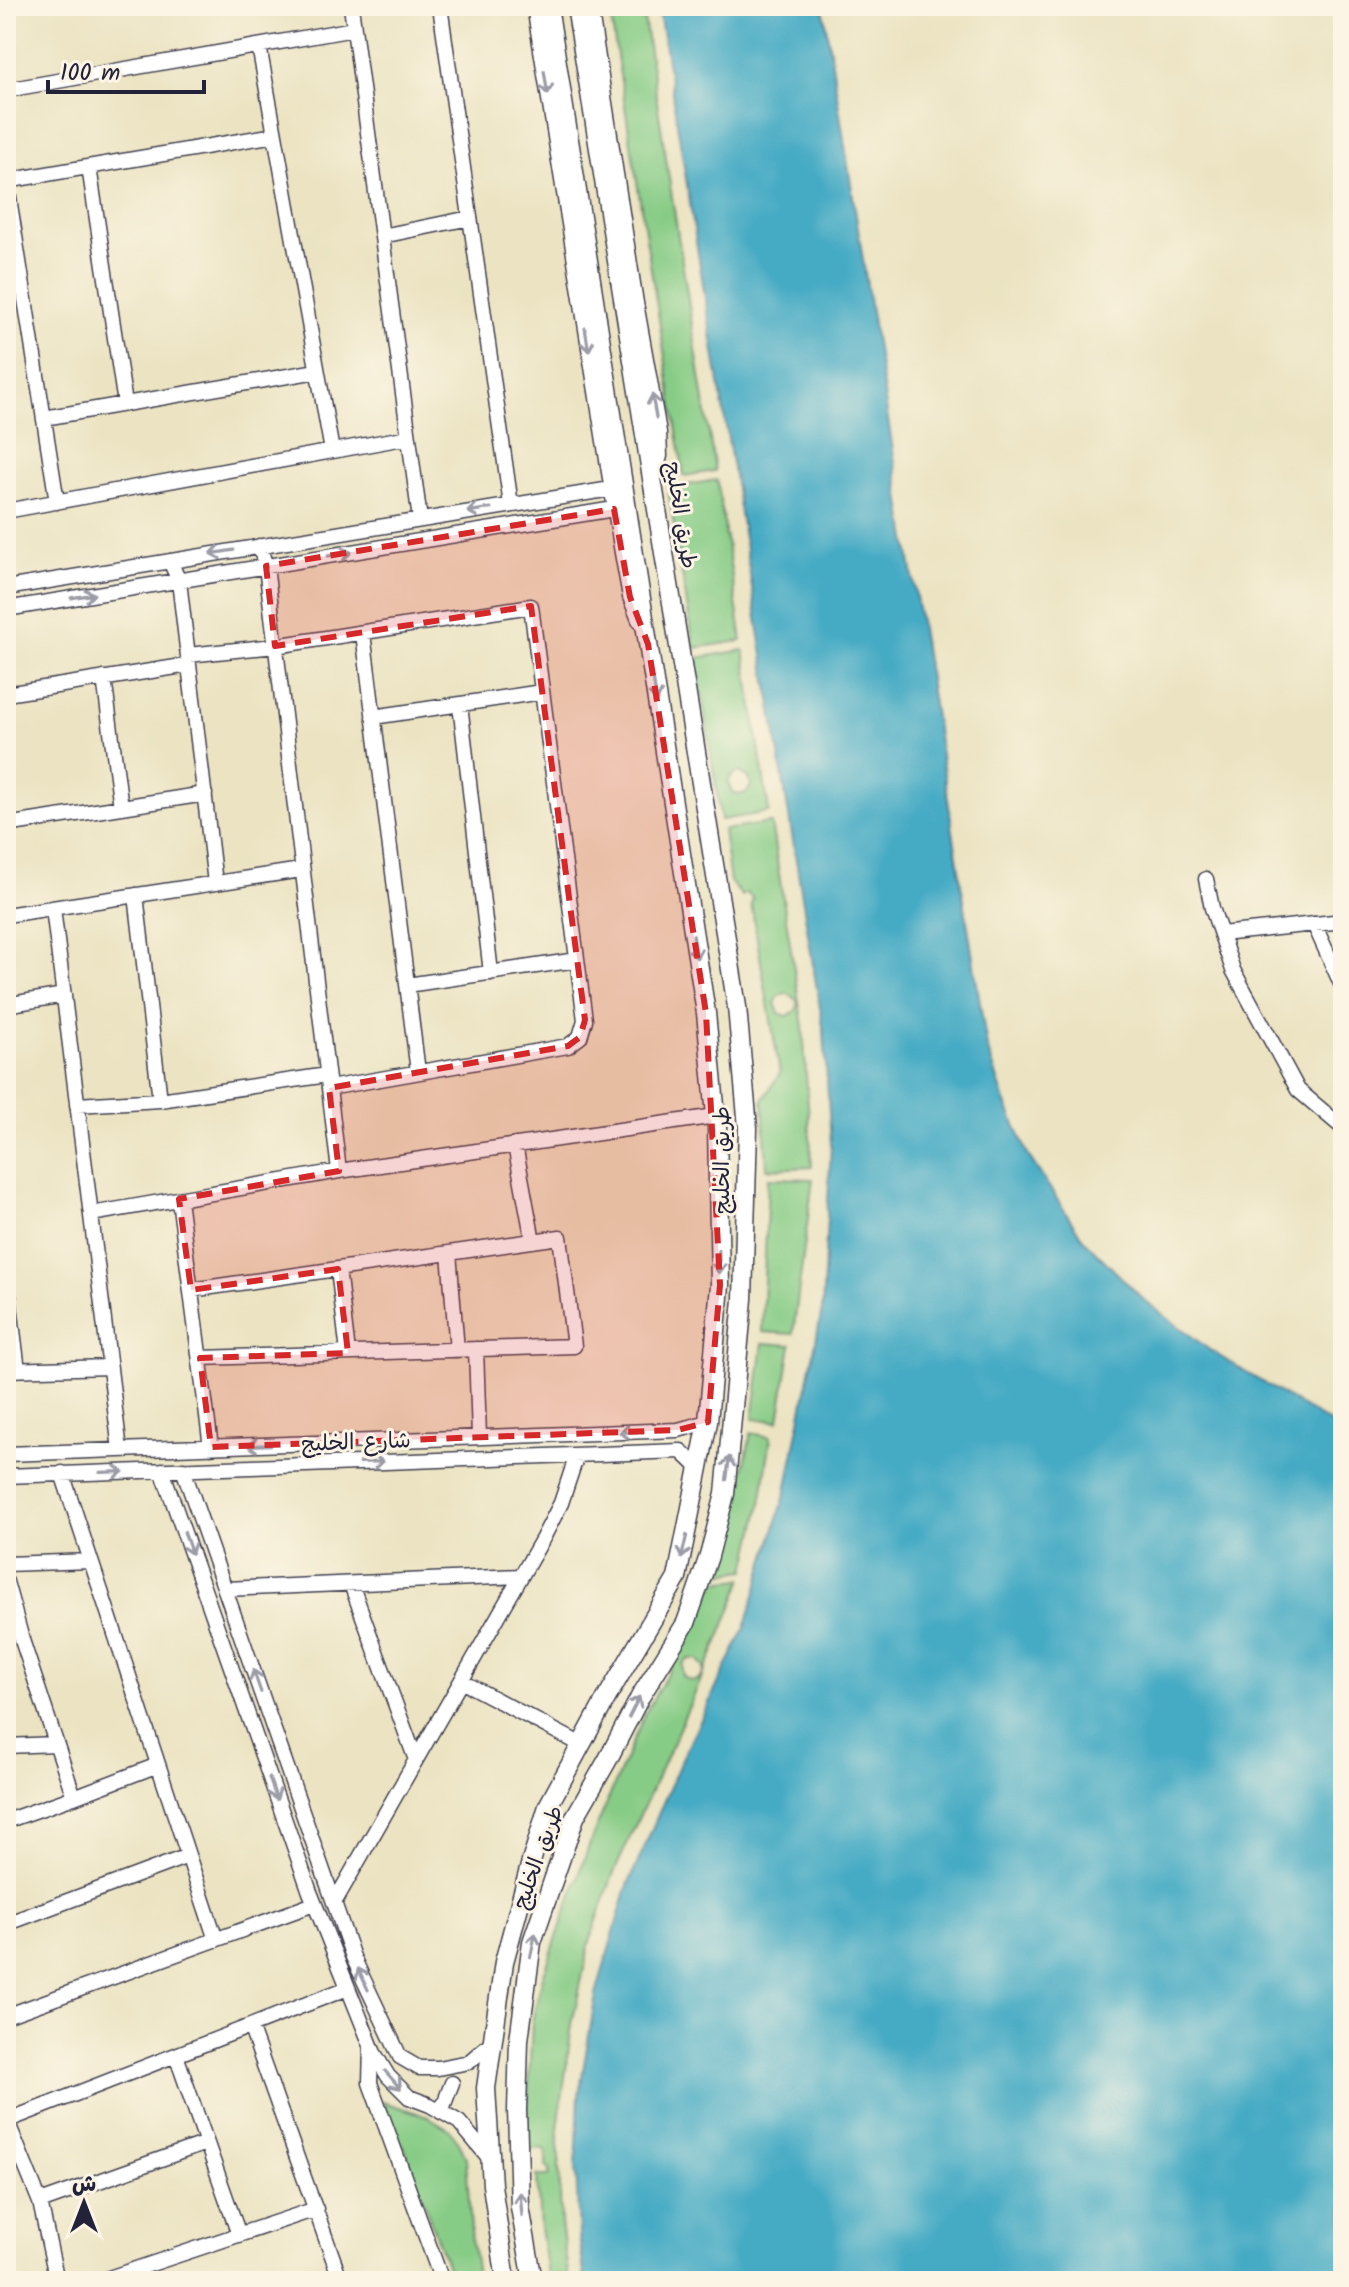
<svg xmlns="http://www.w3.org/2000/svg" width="1349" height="2287" viewBox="0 0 1349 2287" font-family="Kalam,'Playpen Sans Arabic',sans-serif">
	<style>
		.green { fill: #87cc86; stroke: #547760; stroke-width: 2; fill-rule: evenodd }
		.water { fill: #44aac4; stroke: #336680; stroke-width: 2 }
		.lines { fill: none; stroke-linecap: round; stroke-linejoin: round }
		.minor-casing { stroke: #403f4f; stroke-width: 17 }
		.major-casing { stroke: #403f4f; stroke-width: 21 }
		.minor { stroke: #fff; stroke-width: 14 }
		.major { stroke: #fff; stroke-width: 18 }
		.oneway { stroke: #9c9ca7 }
		.marked { fill: #d62828; fill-opacity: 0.2; stroke: #d62828; stroke-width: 6; stroke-dasharray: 16 10; stroke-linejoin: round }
		.labels { text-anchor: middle; stroke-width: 6; stroke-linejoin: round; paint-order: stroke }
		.street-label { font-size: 22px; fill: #22223b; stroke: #fcf5e5 }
	</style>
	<rect width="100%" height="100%" fill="#fcf5e5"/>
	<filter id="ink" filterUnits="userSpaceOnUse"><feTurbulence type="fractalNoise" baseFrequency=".0125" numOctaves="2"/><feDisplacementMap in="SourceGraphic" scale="16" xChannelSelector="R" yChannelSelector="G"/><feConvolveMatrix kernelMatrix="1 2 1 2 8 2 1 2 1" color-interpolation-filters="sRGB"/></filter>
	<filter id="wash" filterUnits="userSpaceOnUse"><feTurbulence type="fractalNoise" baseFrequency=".006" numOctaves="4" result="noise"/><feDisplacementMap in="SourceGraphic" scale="32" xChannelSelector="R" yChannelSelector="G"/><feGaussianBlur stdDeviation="1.8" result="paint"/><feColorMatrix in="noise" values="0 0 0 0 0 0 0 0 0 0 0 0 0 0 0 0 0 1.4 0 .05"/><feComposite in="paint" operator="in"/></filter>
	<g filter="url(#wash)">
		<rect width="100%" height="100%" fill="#ebe3c1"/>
		<path class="green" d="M609,6H642L715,471L684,476Z
			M717,480L742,641L694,648L668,488Z
			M744,650L769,812L721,820L696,658ZM739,772L749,777L751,785C748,794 741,796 732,792L728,782L732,775Z
			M771,823L803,1026L812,1167L767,1169L763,1100L780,1073L751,904L753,899L747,893L742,896L730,882L723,830ZM786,993L796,999L798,1006L794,1013L787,1016L779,1013L775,1003L779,996Z
			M768,1178L813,1179L793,1334L762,1332Z
			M763,1343L791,1345L779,1421L753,1419Z
			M751,1433L771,1437L761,1504L746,1570L718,1574L731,1530Z
			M743,1579L718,1642L612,1877L590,1941L572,2024L558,2129L561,2223L569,2281H548L540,2228L537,2176H549L550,2169L546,2166V2150C538,2147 534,2150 526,2148L532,2021L542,1980L591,1840L644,1715L693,1629L713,1582ZM689,1659H697L704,1668C704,1680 692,1685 683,1676V1664Z
			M383,2102L427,2116L449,2129L459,2142L466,2159L472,2244L478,2281H452L404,2146L399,2145Z"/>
		<path class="water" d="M658,6H823L987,1047L1005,1101L1028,1155L1084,1240L1144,1300L1211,1351L1343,1431V2281H585L579,2235L576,2168L579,2094L596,1994L626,1890L680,1763L745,1628L786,1491L822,1310L831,1145L824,1033Z"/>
	</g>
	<g filter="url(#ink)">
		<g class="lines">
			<g class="minor-casing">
				<path id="minor" d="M351,6L420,520
					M440,6L511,505
					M534,6L622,553L630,597L639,620
					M590,6L636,303L659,432L660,456L654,478
					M259,46L332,451
					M6,90L354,29
					M89,167L125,404
					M6,179L57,502
					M6,181L275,135
					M382,236L470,218
					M44,418L317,371
					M6,511L409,437
					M259,546L266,566L339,1171
					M170,561L179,581L215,883
					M6,588L611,489
					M6,609L614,509
					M363,633L418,1072
					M188,655L275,646L531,606L585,1020L580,1037L568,1046L329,1088
					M104,678L121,807
					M6,694L189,665
					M460,704L491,973
					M373,717L542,692
					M6,825L205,794
					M1206,879L1212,908L1233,970L1298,1090L1343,1128
					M136,895L160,1100L327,1075
					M53,908L120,1450
					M6,915L301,870
					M1314,924L1343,988
					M1221,934L1343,921
					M407,985L577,960
					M6,1005L64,995
					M77,1105L160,1100
					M515,1145L533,1241
					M179,1199L211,1447
					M91,1214L339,1171L716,1116
					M449,1253L457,1350
					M338,1269L348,1353
					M6,1274L18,1370
					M191,1290L560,1237L574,1346L200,1358
					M476,1349L479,1437
					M6,1370L110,1367
					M6,1454L678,1430L708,1422
					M183,1469L353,1957L400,2057L419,2068H438L469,2062L492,2042
					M162,1470L310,1892L374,2053L388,2076L409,2097L430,2105L459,2122L490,2159
					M62,1473L216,1940
					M6,1476L681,1451L700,1469
					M6,1564L91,1561
					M6,1582L23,1643L74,1797
					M351,1584L416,1760
					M225,1589L521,1576
					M461,1681L582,1745
					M6,1746L56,1744
					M6,1821L74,1797L158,1765
					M334,1903L543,1538L561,1503L577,1455
					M6,1924L188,1856
					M6,2016L314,1904
					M250,2026L341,2281
					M371,2046L370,2083L442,2281
					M176,2055L239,2235
					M441,2112L452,2083
					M6,2121L348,1988
					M7,2121L40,2202L206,2143
					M40,2202L57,2281
					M100,2281L316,2209"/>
			</g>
			<g class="major-casing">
				<path id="major" d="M506,2281L492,2185L486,2088L504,1962L531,1862L548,1806L607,1697L677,1578L708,1422L720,1285L717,1126L706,1013L548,6
					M533,2281L520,2207L517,2110L519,2040L532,1942L575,1817L607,1761L640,1697L686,1623L709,1556L725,1494L743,1299L748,1128L737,1007L576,6"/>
			</g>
			<use href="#minor" class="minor"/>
			<use href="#major" class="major"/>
		</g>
		<defs><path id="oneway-shaft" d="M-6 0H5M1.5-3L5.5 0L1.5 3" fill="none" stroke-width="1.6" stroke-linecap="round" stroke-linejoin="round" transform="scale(2)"/></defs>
		<g class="oneway">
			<use href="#oneway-shaft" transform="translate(546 83) rotate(81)"/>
			<use href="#oneway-shaft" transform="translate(587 340) rotate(81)"/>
			<use href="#oneway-shaft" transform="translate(654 406) rotate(-100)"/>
			<use href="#oneway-shaft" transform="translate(479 510) rotate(171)"/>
			<use href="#oneway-shaft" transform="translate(222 552) rotate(171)"/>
			<use href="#oneway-shaft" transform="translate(340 554) rotate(-9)"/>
			<use href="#oneway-shaft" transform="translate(83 596) rotate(-9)"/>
			<use href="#oneway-shaft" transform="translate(655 690) rotate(81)"/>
			<use href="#oneway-shaft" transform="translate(695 947) rotate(81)"/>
			<use href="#oneway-shaft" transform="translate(719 1262) rotate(89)"/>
			<use href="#oneway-shaft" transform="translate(631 1432) rotate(178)"/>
			<use href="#oneway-shaft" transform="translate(259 1445) rotate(178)"/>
			<use href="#oneway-shaft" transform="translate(372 1462) rotate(-2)"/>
			<use href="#oneway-shaft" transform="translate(728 1468) rotate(-83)"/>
			<use href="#oneway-shaft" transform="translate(112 1472) rotate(-2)"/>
			<use href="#oneway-shaft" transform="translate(188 1543) rotate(71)"/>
			<use href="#oneway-shaft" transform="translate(684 1547) rotate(103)"/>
			<use href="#oneway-shaft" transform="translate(257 1681) rotate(-109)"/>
			<use href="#oneway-shaft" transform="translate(634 1707) rotate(-63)"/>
			<use href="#oneway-shaft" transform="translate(273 1789) rotate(71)"/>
			<use href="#oneway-shaft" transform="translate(533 1945) rotate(-78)"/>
			<use href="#oneway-shaft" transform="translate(363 1979) rotate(-115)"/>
			<use href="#oneway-shaft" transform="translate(393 2080) rotate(49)"/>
			<use href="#oneway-shaft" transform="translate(521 2204) rotate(-95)"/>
		</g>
	</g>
	<path class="marked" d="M614,509L630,597L648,644L706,1013L720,1285L708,1422L678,1430L211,1447L200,1358L348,1353L338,1269L191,1290L179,1199L339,1171L329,1088L568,1046L580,1037L585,1020L531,606L275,646L266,566Z"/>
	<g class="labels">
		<g class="street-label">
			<text transform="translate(682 515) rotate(81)" y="8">طريق الخليج</text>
			<text transform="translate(721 1160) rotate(-90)" y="8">طريق الخليج</text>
			<text transform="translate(356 1441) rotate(-2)" y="8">شارع الخليج</text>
			<text transform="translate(537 1857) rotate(-70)" y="8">طريق الخليج</text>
		</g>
	</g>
	<rect width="1349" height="2287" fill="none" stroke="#fcf5e5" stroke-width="32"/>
	<g transform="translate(84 2203)" stroke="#fcf5e5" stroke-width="6" paint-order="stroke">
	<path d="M0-6L14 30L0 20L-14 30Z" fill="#22223b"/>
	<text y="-12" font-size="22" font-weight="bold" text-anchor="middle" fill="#22223b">ش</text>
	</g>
	<path d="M48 80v12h156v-12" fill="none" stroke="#22223b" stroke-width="4"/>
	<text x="60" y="80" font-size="24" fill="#22223b" stroke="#fcf5e5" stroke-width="6" paint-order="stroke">100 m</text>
</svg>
